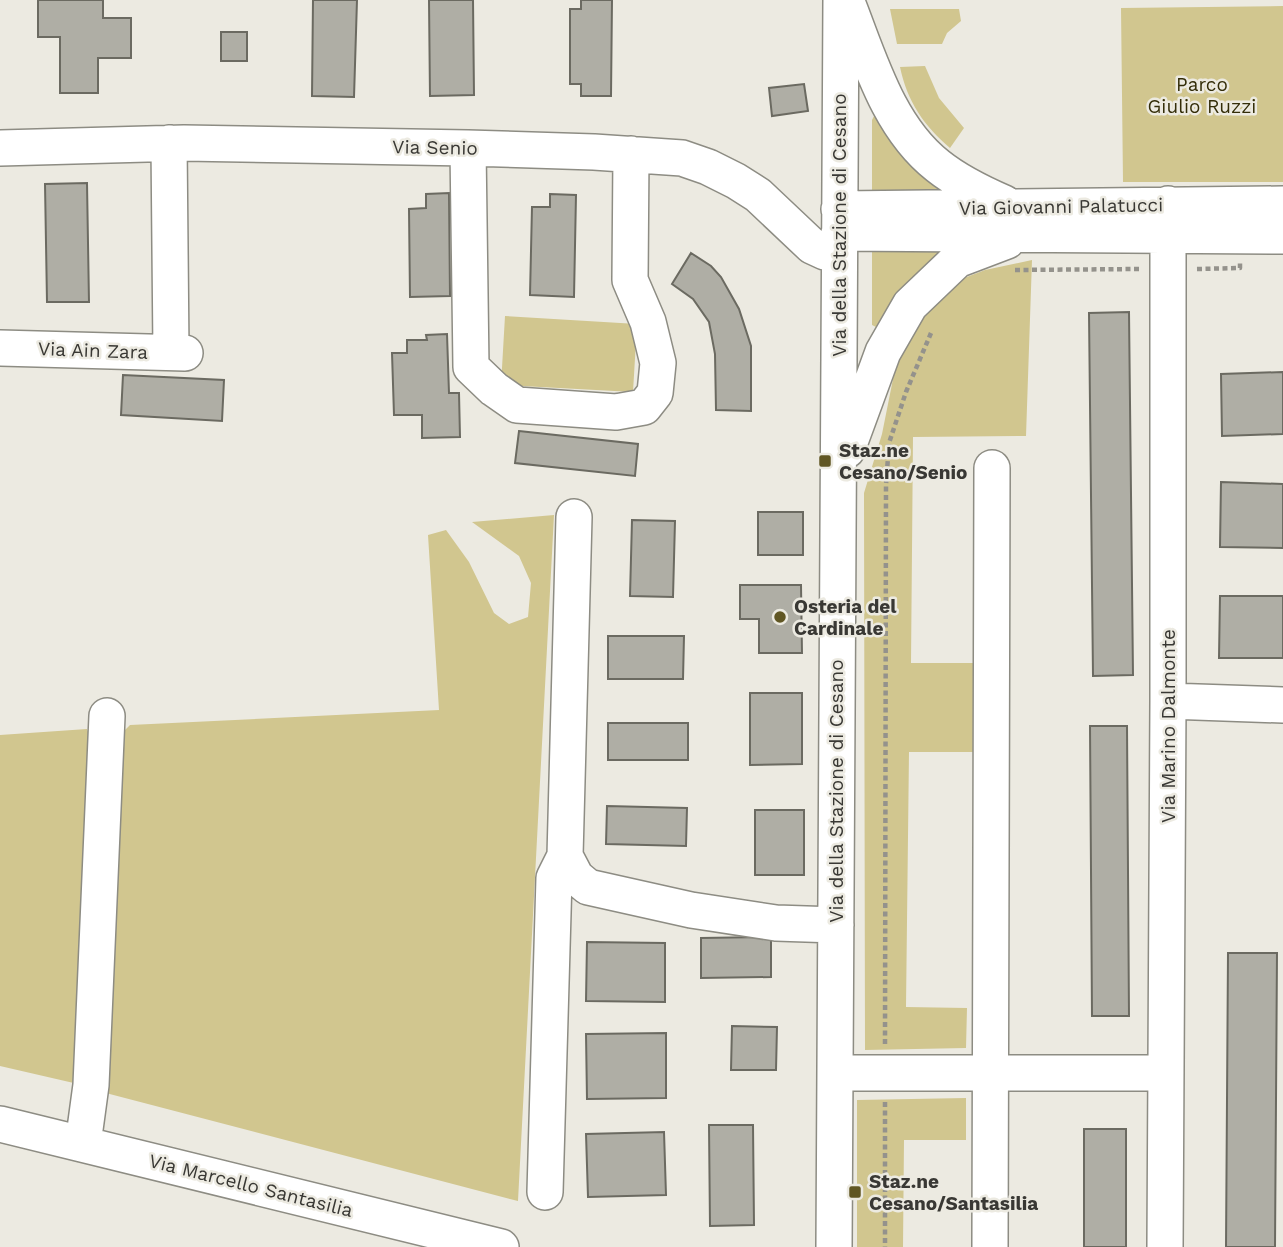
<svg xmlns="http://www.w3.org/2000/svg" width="1283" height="1247" viewBox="0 0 1283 1247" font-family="'Work Sans',sans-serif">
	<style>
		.green { fill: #d1c68f }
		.building { fill: #afaea5; stroke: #6b6a61; stroke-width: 2 }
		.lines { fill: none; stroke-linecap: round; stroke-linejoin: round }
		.minor-casing { stroke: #8d8c83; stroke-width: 38 }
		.path { stroke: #94928c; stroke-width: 4.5; stroke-dasharray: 5 3.5; stroke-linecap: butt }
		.minor { stroke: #fff; stroke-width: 35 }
		.poi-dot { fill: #605623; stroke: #eceae1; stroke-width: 2.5 }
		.labels { text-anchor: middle; stroke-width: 5; stroke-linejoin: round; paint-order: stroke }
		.park-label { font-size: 19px; fill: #332d08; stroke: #eceae1 }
		.street-label { font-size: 19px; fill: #393834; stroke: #eceae1 }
		.poi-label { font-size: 19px; font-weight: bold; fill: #393834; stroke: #eceae1; text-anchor: start }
	</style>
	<rect width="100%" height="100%" fill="#eceae1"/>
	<path class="green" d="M1283,6V182H1123L1121,8Z
		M890,9H959L961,21L947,33L942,44H897Z
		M925,66L939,98L964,128L950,148C924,126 907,101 900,67Z
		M875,114L954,191L872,195V120Z
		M951,242L878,328L872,325V248Z
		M1032,260L1026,436L913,437L911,663H977L976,752H909L906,1007L967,1008L966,1048L865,1050L864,493L882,434L893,379L901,350L915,322L959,280L985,270Z
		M505,316L637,324L633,392L501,385Z
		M554,515L518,1201L102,1092L119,736L130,725L439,710L428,535L446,530L469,562L494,613L509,624L528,617L531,583L519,556L472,522Z
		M87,729L94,749L78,1084L0,1066V735Z
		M966,1098V1140H904L903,1247H857V1100Z"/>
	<path class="building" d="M38,0H103V18H131V58H98V93H60V37H38Z
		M313,0H357L354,97L312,96Z
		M429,0H473L474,95L430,96Z
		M581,0H612L611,96H581V84H570V9H581Z
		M221,32H247V61H221Z
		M804,84L808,111L772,116L769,88Z
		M87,183L89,302H47L45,184Z
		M449,193L450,296L410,297L409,209L426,208V194Z
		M550,194L576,195L574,297L530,295L532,207H550Z
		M691,253L711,266L721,277L739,309L751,346V411L716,410L715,354L709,322L693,299L672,284Z
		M1129,312L1133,675L1093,676L1089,313Z
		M447,334L449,393H459L460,437L422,438V415H394L392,353H407V340H427L426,335Z
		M1283,372V434L1222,436L1221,374Z
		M123,375L224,380L222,421L121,415Z
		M519,431L638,444L635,476L515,463Z
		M1221,482L1283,484V548L1220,547Z
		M758,512H803V555H758Z
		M632,520L675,521L673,597L630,596Z
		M740,585H801L802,653H759V619H740Z
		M1220,596H1283V658H1219Z
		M608,636H684L683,679H608Z
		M750,693H802V764L750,765Z
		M608,723H688V760H608Z
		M1090,726H1127L1129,1016H1092Z
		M607,806L687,808L686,846L606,844Z
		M755,810H804V875H755Z
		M771,937V977L701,978V938Z
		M587,942L665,943V1002L586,1001Z
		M1228,953H1277L1275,1247H1226Z
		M732,1026L777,1027L776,1070H731Z
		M666,1033V1098L587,1099L586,1034Z
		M709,1125H753L754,1225L710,1226Z
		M1084,1129H1126V1247H1084Z
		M664,1132L666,1195L588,1197L586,1134Z"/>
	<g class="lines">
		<g class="minor-casing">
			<path id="minor" d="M847,2C869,58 888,127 938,166C958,182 981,193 1004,203
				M169,143L171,352
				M0,148L184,143L468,148L594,152L682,158L708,167L736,181L758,195L812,246L825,252L839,253
				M468,148L471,367L494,389L517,405L616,412L644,407L655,393L658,363L648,322L630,280L631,154
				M839,209L1283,204
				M839,233L1283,236
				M0,348L185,353
				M847,450L883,352L910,305L957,260L1007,241
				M1168,701L1283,705
				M565,856L576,877L588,887L691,910L776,923L836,925
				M836,1073H1166
				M0,1124L501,1247
				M83,1144L91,1085L107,716
				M545,1192L554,878L565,856L574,517
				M834,1247L841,0
				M990,1247L992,468
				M1165,1247L1168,701V204"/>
		</g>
		<path class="path" d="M1197,269L1240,268V263
			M1015,270L1139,269
			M885,1044L886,485L889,443L906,392L931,333
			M885,1102V1247"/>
		<use href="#minor" class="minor"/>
	</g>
	<g class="poi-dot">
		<rect x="818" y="454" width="14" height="14" rx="3.5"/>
		<circle cx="780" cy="617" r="7"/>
		<rect x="848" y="1185" width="14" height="14" rx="3.5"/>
	</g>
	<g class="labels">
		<g class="park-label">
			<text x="1202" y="91">Parco<tspan x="1202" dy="22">Giulio Ruzzi</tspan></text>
		</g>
		<g class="street-label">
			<text transform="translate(435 147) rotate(1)" y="7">Via Senio</text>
			<text transform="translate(1061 206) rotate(-1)" y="7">Via Giovanni Palatucci</text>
			<text transform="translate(839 225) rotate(-90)" y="7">Via della Stazione di Cesano</text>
			<text transform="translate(93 350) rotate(2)" y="7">Via Ain Zara</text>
			<text transform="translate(1168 726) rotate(-90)" y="7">Via Marino Dalmonte</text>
			<text transform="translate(836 791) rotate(-90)" y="7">Via della Stazione di Cesano</text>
			<text transform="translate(251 1185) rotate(14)" y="7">Via Marcello Santasilia</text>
		</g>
		<g class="poi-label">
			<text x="839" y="457">Staz.ne<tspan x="839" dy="22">Cesano/Senio</tspan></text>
			<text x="794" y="613">Osteria del<tspan x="794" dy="22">Cardinale</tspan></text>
			<text x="869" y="1188">Staz.ne<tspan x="869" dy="22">Cesano/Santasilia</tspan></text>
		</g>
	</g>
</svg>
